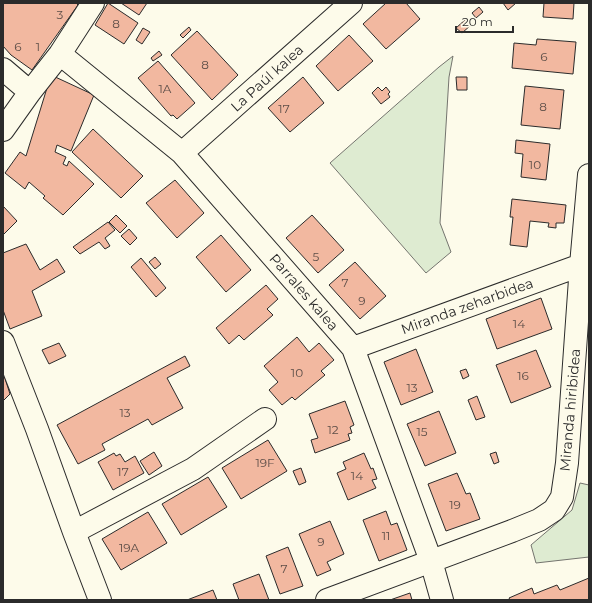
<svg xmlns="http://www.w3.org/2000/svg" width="592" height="603" viewBox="0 0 592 603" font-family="Montserrat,sans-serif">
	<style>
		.green { fill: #deebd1; stroke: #74746e }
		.building { fill: #f2b8a0; stroke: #2b2b2b }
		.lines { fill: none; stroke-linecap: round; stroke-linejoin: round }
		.minor-casing { stroke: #2b2b2b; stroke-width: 24 }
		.minor { stroke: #fdfbea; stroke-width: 22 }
		.labels { text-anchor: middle; stroke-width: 3; stroke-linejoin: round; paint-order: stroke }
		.number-label { font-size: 12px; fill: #5d4e48 }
		.street-label { font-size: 14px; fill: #2b2b2b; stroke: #fdfbea }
	</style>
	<rect width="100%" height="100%" fill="#fdfbea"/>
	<path class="green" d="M453,56L449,77L440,223L451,252L426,273L330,163L439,67Z
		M580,483L589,485V557L536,563L531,545L572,510Z"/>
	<path class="building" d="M3,3H76L78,5L32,70L11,55L3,46Z
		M108,3L138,23L124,44L95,25Z
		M121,3H147L139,15Z
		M386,3H406L420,19L386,49L363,24Z
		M503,3H516L508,10Z
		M544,3H574L573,19L543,17Z
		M479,7L483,12L476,18L472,13Z
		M466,19L471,25L462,33L456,28Z
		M189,27L191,30L183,38L180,35Z
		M143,28L150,32L142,44L136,40Z
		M197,31L238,75L212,100L171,55Z
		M349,35L373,61L338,91L316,66Z
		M537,39L576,42L573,74L512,68L514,43L536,45Z
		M159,51L162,55L153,61L151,58Z
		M158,61L195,103L177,119L173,115L171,116L138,78Z
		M51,75L94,95L71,151L57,145L55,152L66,157L63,164L67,166L69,161L94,184L63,215L43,198L45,196L29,182L25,189L5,173L20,152L26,156Z
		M303,77L324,103L290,132L268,108Z
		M456,77H467V90H457Z
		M525,86L564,90L560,129L521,125Z
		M378,87L382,91L386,87L390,92L388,94L390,97L381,104L372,93Z
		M93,129L143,176L121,198L72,152Z
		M516,140L550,144L546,180L521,177L523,154L515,153Z
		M175,180L204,213L177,238L146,203Z
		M512,199L566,205L564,223H556V228L548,227L549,223L530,221L527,247L510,245L513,217H510Z
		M3,206L17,221L3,235Z
		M116,215L127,226L120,233L109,222Z
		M312,215L344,250L318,273L286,238Z
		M108,222L115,230L105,238L110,246L105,249L99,242L80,254L73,247Z
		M129,229L137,238L130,245L121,236Z
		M221,235L251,270L226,292L196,257Z
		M26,244L40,270L57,259L65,272L32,291L42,316L10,329L3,310V253Z
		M155,257L161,264L155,269L149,262Z
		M141,258L166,288L156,297L131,267Z
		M355,262L386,296L360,319L329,285Z
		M266,285L278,299L267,309L273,315L244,340L239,335L229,344L216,328Z
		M541,298L552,329L497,349L486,319Z
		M297,337L309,352L319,343L334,360L321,371L325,375L295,400L292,397L282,405L269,390L278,382L264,366Z
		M59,343L66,356L49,364L42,350Z
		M416,349L433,392L401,405L384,362Z
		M536,350L551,387L511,403L496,365Z
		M185,356L190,366L167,378L183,408L152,425L148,419L102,444L105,450L78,464L57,425Z
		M466,369L469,376L463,379L460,371Z
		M3,372L10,394L3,401Z
		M477,396L485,417L476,420L468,400Z
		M345,401L354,425L350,427L352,433L348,434L350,440L315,453L311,440L318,438L309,414Z
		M439,411L456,453L425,466L407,424Z
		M268,440L287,471L241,499L222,468Z
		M154,452L162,466L149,475L140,461Z
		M496,452L499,462L494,464L490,454Z
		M114,453L116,456L120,454L125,462L135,456L144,473L113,490L98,462Z
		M364,453L371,469L373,468L377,479L372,480L376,488L348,500L337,473L346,469L343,462Z
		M301,468L306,482L299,485L293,471Z
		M457,473L466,494L470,493L480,519L446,531L428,484Z
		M208,477L227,507L181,535L162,504Z
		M386,511L391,525L397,523L407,550L379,561L363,520Z
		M148,512L167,543L121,570L102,539Z
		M330,521L344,554L327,562L331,570L317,576L299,534Z
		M288,547L303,586L280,594L266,556Z
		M259,574L269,600H239L233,584Z
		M589,578V600H510L509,598L532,588L534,594L557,585L560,590Z
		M213,590L217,600H187Z
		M410,593L412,600H390Z"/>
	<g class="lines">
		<g class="minor-casing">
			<path id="minor" d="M60,54L182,153L353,348L431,561L442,600
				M3,69L30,92
				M3,130L30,92L60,54L93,3
				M182,153L351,3
				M3,342L37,429L74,532L100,600
				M353,348L581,265
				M74,532L193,469L265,419
				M327,600L512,531L539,520L554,510L562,497L567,463L581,265L589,175"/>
		</g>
		<use href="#minor" class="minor"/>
	</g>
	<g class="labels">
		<g class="number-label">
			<text x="60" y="19">3</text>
			<text x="116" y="28">8</text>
			<text x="18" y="51">6</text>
			<text x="38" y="51">1</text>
			<text x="544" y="61">6</text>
			<text x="205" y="69">8</text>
			<text x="165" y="93">1A</text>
			<text x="543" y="111">8</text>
			<text x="284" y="113">17</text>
			<text x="535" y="169">10</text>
			<text x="316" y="261">5</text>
			<text x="345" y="287">7</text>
			<text x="362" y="305">9</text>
			<text x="519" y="328">14</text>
			<text x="297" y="377">10</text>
			<text x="523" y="380">16</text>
			<text x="412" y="392">13</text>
			<text x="125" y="417">13</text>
			<text x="333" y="434">12</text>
			<text x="422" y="436">15</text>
			<text x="265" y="467">19F</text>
			<text x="123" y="476">17</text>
			<text x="357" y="480">14</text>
			<text x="455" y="509">19</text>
			<text x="386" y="540">11</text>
			<text x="321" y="546">9</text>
			<text x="129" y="552">19A</text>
			<text x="284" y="573">7</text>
		</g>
		<g class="street-label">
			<text transform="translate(267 78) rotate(-42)" y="5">La Paúl kalea</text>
			<text transform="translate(304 292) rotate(49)" y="5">Parrales kalea</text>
			<text transform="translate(467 306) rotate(-20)" y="5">Miranda zeharbidea</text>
			<text transform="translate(570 410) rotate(-85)" y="5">Miranda hiribidea</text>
		</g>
	</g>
	<rect width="592" height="603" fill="none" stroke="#2b2b2b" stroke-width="8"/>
	<path d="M456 26v6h57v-6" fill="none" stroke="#2b2b2b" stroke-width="2"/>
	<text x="462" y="26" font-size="12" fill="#2b2b2b" stroke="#fdfbea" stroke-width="3" paint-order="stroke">20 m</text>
</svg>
